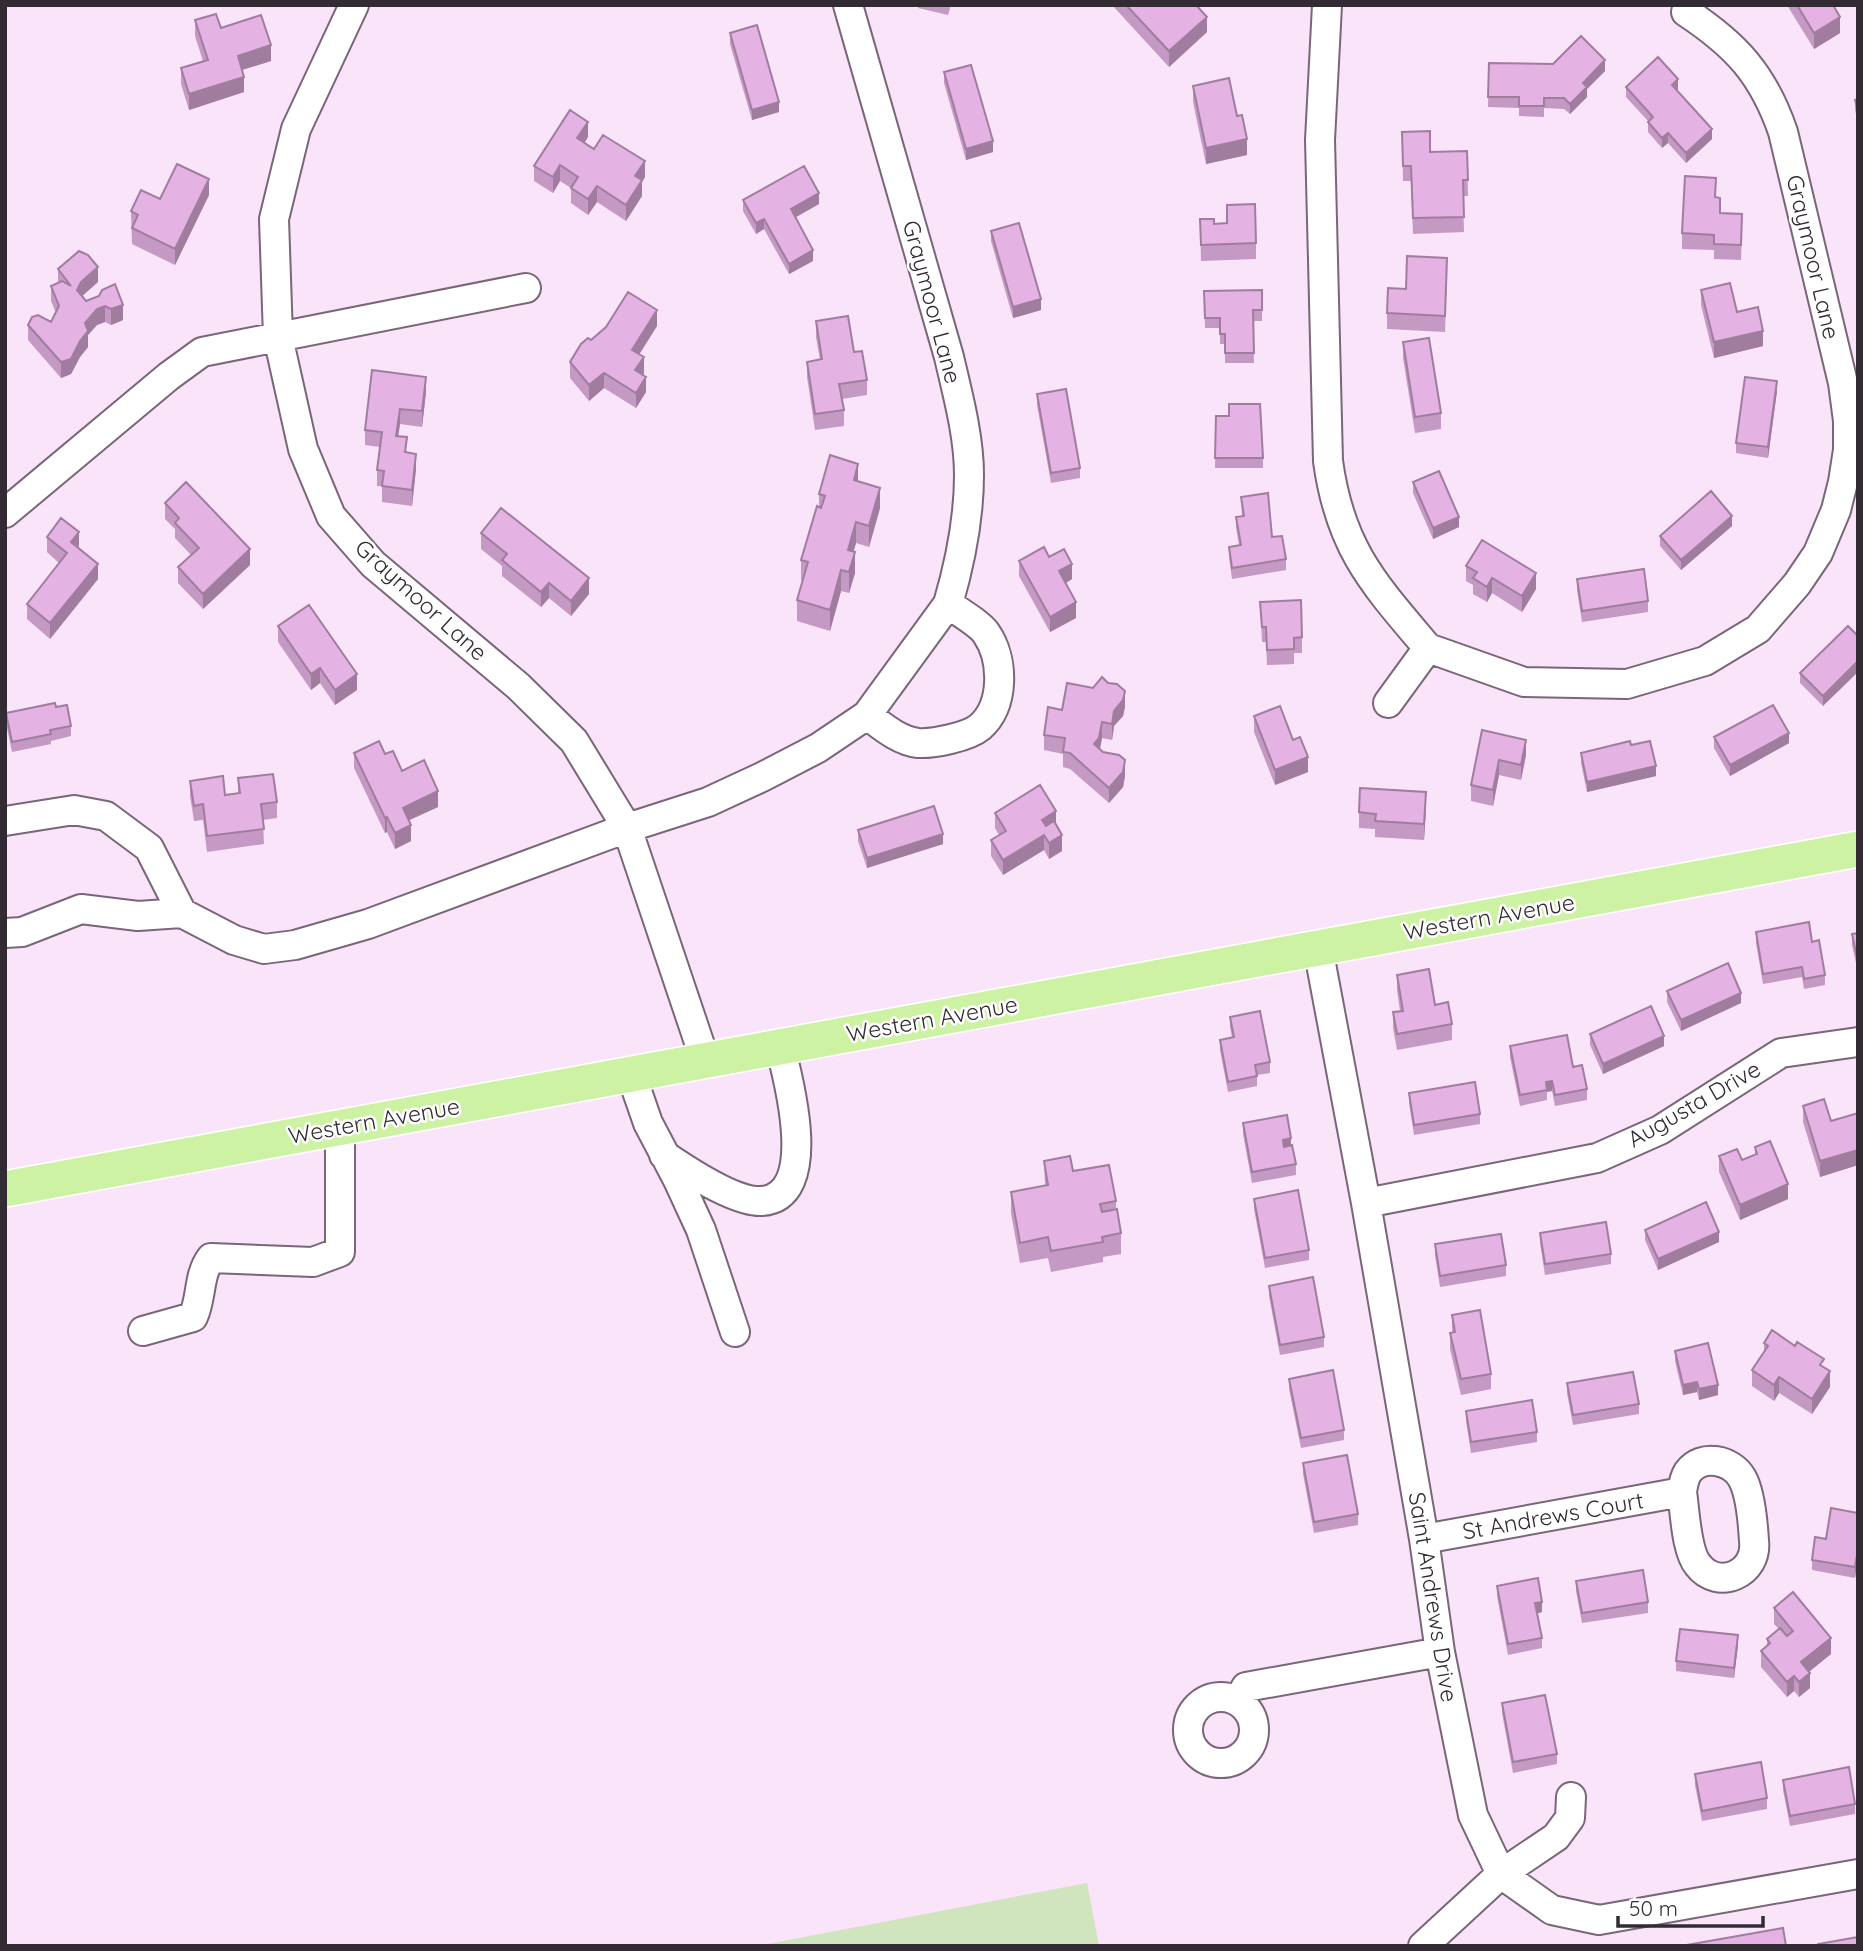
<svg xmlns="http://www.w3.org/2000/svg" width="1863" height="1951" viewBox="0 0 1863 1951" font-family="Quicksand,sans-serif">
	<style>
		.green { fill: #d0e5bd }
		.lines { fill: none; stroke-linecap: round; stroke-linejoin: round }
		.minor-casing { stroke: #796678; stroke-width: 32 }
		.major-casing { stroke: #fff; stroke-width: 38 }
		.minor { stroke: #fff; stroke-width: 28 }
		.major { stroke: #cdf2a4; stroke-width: 35 }
		.wall { fill: #c499c3 }
		.shaded-wall { fill: #a07d9f }
		.building { fill: #e4b2e3; stroke: #a07d9f; stroke-width: 2 }
		.labels { text-anchor: middle; stroke-width: 5; stroke-linejoin: round; paint-order: stroke }
		.street-label { font-size: 23px; fill: #332b33; stroke: #fff }
	</style>
	<rect width="100%" height="100%" fill="#fae4f9"/>
	<path class="green" d="M1087,1883L1099,1946H757Z"/>
	<g class="lines">
		<g class="minor-casing">
			<path id="minor" d="M354,5L296,129L274,219L278,337L303,449L331,516L373,564L518,686L574,741L627,828L705,1060
				M848,5L949,357C958,396 969,436 969,475C969,518 960,563 948,604C958,611 980,624 986,633C1004,659 1005,705 980,727C968,737 933,744 918,743C899,741 882,726 867,715
				M1327,5L1320,140L1328,461C1340,549 1374,584 1428,648L1388,703
				M5,513L169,376L202,352L526,288
				M1428,648L1524,682L1627,684L1705,661L1758,629L1797,584L1818,553L1836,510L1843,482L1848,450V421L1843,383L1783,132C1763,74 1736,45 1686,12L1691,5
				M5,821L74,810L106,816L149,848L182,913
				M5,933L22,932L81,909L138,916L182,913L234,940L264,949L295,945L368,924L627,828L708,802L762,777L818,748L867,715L948,604
				M1318,948L1366,1203L1424,1539L1440,1652L1473,1815L1501,1874L1552,1910L1599,1920L1858,1874
				M631,1074L648,1123L678,1180L701,1230L735,1332
				M664,1155C686,1170 736,1203 762,1201C820,1197 789,1081 780,1046
				M1366,1203L1597,1158L1660,1130L1781,1053L1858,1042
				M143,1331L193,1317C202,1298 198,1275 211,1258L313,1262L340,1252V1127
				M1424,1539L1682,1492C1683,1485 1684,1478 1688,1472C1702,1453 1732,1460 1742,1478C1750,1492 1753,1524 1754,1541C1758,1574 1718,1591 1698,1565C1686,1551 1685,1511 1682,1492
				M1188 1730a33 33 0 1 1 66 0a33 33 0 1 1-66 0Z
				M1238,1701L1246,1687L1440,1652
				M1423,1946L1501,1874L1556,1837L1570,1818L1571,1797"/>
		</g>
		<g class="major-casing">
			<path id="major" d="M5,1189L1858,849"/>
		</g>
		<use href="#minor" class="minor"/>
		<use href="#major" class="major"/>
	</g>
	<path class="wall" d="M918,5H951L948,15L918,8Z
		M1112,5H1196L1207,32L1169,67Z
		M1787,5H1833L1840,33L1814,49Z
		M195,20L221,28L271,61L242,70L244,92L189,110L181,84V68L203,61L195,36Z
		M730,33L779,112L752,120L730,44Z
		M1489,63L1605,71L1587,89V97L1570,114L1564,109L1544,108V117L1519,116V108L1488,107Z
		M944,72L993,152L966,160L944,83Z
		M1193,86L1237,116L1247,155L1206,164L1193,102Z
		M1626,87L1678,89L1677,90L1712,139L1686,163L1668,143L1662,148L1648,132V121L1626,97Z
		M1858,99V122L1855,110V100Z
		M1402,132L1430,152L1467,151L1468,196H1463L1464,232L1413,234L1411,181H1403Z
		M588,137L584,143L645,177L642,182V196L626,221L597,202L588,215L571,203V188L560,181L553,193L534,181V166Z
		M209,195L175,265L132,244L131,211L160,199Z
		M743,200L819,204L795,217L813,261L789,274L764,229L756,234L743,211Z
		M1227,205L1256,243V259L1201,261L1200,219L1214,224L1227,223Z
		M1720,214L1742,230L1741,260L1714,259V250L1682,249V233Z
		M991,231L1041,310L1013,318L991,241Z
		M58,269L98,282L82,296L86,301L99,296L123,320L111,325L105,322L97,325L88,335V347L80,357L71,374L61,378L28,340V325L51,322L56,313L51,301V286L58,283Z
		M1447,273L1445,332L1387,329V313L1406,289Z
		M1262,290V321H1253L1254,363H1225V344H1220V328H1205L1204,291Z
		M1701,290L1737,312L1763,346L1714,358L1701,305Z
		M816,321L854,352L867,380V395L842,399L844,410V426L815,430L807,377V362L820,360L816,337Z
		M657,326L639,354L644,373L643,375L646,392L636,408L604,388L589,401L570,378V362L591,340Z
		M1403,342L1441,413V429L1415,433L1403,358Z
		M1777,391L1768,458L1736,453V443Z
		M426,392L422,427L400,424L398,436L416,469L412,506L382,502V486H377V470L380,447L365,445V430Z
		M1037,394L1080,468V478L1051,483L1037,405Z
		M1216,416L1263,458V468H1215Z
		M858,481L880,508L869,547L856,543L853,552L855,573L849,593L841,591L830,631L797,621V600L803,581L801,580V560L819,507V494Z
		M1413,482L1459,527L1433,539L1413,493Z
		M1241,497L1272,537L1286,559V570L1232,579L1229,557V547L1239,545L1236,527V517L1242,516Z
		M165,503L250,565L203,609L178,583V567L191,555L175,538V529L165,519Z
		M1732,526L1681,570L1660,546V536Z
		M481,533L589,594L571,616L549,598L541,607L502,576V566L481,549Z
		M47,537L78,548L98,579L50,639L27,619V604L59,563L47,552Z
		M1049,557L1072,579L1066,583L1076,618L1050,632L1019,576V561Z
		M1466,566L1536,589L1522,612L1492,593L1487,602L1473,594V585L1466,581Z
		M1577,579L1648,601V612L1582,622L1577,590Z
		M1260,602L1302,637V653H1294V664L1267,665L1266,642H1262Z
		M278,626L357,690L335,705L320,683L311,690L278,642Z
		M1848,626L1823,706L1800,683V673Z
		M1093,688L1125,707L1123,716L1114,726L1112,740L1102,738L1100,749L1125,776L1123,787L1109,803L1070,769L1063,767V754L1044,750V735L1062,710Z
		M6,713L71,726V736L51,741V744L12,752L6,723Z
		M1254,716L1293,740L1308,772L1275,785L1254,732Z
		M1482,730L1526,755L1521,780L1499,775L1493,806L1471,801V785Z
		M1714,737L1789,743L1730,776L1714,748Z
		M1631,745L1656,776L1587,792L1581,763V753Z
		M354,753L402,771L438,807L409,820L411,841L395,849L387,832L385,833L354,768Z
		M238,778L277,802V818L263,820L264,844L207,852L203,820L194,821L190,796V781L225,795L238,793Z
		M1426,808L1424,840L1375,837V829L1359,828V812Z
		M995,813L1056,825L1062,851L1049,859L1044,850L1003,875L991,856V840L999,835L995,828Z
		M858,830L943,844L867,868L858,841Z
		M1756,932L1812,942L1825,975V985L1804,989L1802,977L1763,984L1756,943Z
		M1858,933V972L1852,945V934Z
		M1397,975L1435,1005L1452,1024V1040L1397,1050L1393,1028V1012L1400,1011L1397,990Z
		M1667,991L1741,1003L1681,1031L1667,1002Z
		M1230,1017L1270,1062V1073L1257,1075V1086L1228,1092L1220,1050V1040L1232,1037L1230,1027Z
		M1590,1034L1664,1046L1603,1074L1590,1045Z
		M1510,1046L1573,1067L1587,1089V1100L1555,1106L1552,1091L1547,1092V1100L1520,1106L1510,1057Z
		M1409,1093L1480,1114V1124L1414,1135L1409,1103Z
		M1803,1106L1831,1121L1858,1113V1165L1820,1177L1803,1122Z
		M1243,1123L1291,1145L1296,1164V1175L1252,1183L1243,1134Z
		M1755,1147L1788,1199L1740,1220L1719,1172V1156L1742,1160L1755,1155Z
		M1044,1161L1073,1171L1116,1201V1209L1121,1233V1254L1103,1257V1262L1051,1272L1048,1258L1020,1263L1011,1213V1192L1045,1186Z
		M1254,1199L1309,1250V1260L1265,1268L1254,1209Z
		M1645,1230L1719,1242L1658,1270L1645,1240Z
		M1540,1233L1611,1254V1264L1545,1275L1540,1243Z
		M1435,1244L1506,1265V1276L1440,1287L1435,1255Z
		M1269,1286L1324,1337V1347L1280,1355L1269,1296Z
		M1452,1315L1491,1374V1389L1461,1395L1450,1349V1333H1452Z
		M1764,1343L1830,1387L1812,1414L1779,1393L1774,1401L1752,1386V1370L1764,1352Z
		M1675,1351L1718,1395L1699,1400L1697,1392L1683,1395L1675,1361Z
		M1289,1379L1344,1430V1440L1301,1448L1289,1389Z
		M1567,1383L1639,1404V1414L1573,1425L1567,1393Z
		M1466,1411L1537,1432V1442L1471,1453L1466,1421Z
		M1303,1463L1358,1514V1525L1314,1533L1303,1474Z
		M1858,1513L1855,1578L1812,1570V1560L1826,1539Z
		M1576,1581L1648,1602V1613L1582,1623L1576,1591Z
		M1497,1586L1542,1612L1537,1613L1542,1638V1648L1508,1655L1497,1596Z
		M1774,1608L1831,1654L1809,1672L1810,1688L1799,1697L1794,1691L1787,1697L1761,1667V1651L1767,1645V1639L1779,1629L1774,1624Z
		M1738,1645L1734,1678L1676,1671V1661Z
		M1502,1703L1557,1754V1764L1513,1773L1502,1713Z
		M1695,1774L1767,1798V1809L1702,1821L1695,1785Z
		M1783,1780L1855,1804V1814L1790,1826L1783,1790Z"/>
	<path class="shaded-wall" d="M1207,17V32L1169,67V51Z
		M1840,17V33L1814,49V33Z
		M271,45V61L238,71V56Z
		M1605,60V71L1587,89V97L1570,114V104L1583,83Z
		M244,77V92L189,110V94Z
		M1678,79V89L1672,95V85Z
		M779,102V112L752,120V110Z
		M588,122V137L577,154V138Z
		M1712,129V139L1686,163V153Z
		M1668,133V143L1662,148V138Z
		M1247,139V155L1206,164V148Z
		M993,141V152L966,160V149Z
		M645,161V177L642,182V196L626,221V205L635,176Z
		M560,165V181L553,193V177Z
		M209,179V195L175,265V249Z
		M597,186V202L588,215V199Z
		M819,193V204L791,220V209Z
		M764,219V229L756,234V223Z
		M813,250V261L789,274V264Z
		M98,267V282L81,297L77,290L81,282Z
		M1041,299V310L1013,318V307Z
		M123,305V320L111,325V309Z
		M105,306V322L97,325L88,335V347L80,357L71,374L61,378V362L85,323L97,309Z
		M657,310V326L632,366V350Z
		M1763,331V346L1714,358V342Z
		M644,357V373L635,386V370Z
		M604,373V388L589,401V385Z
		M426,377V392L422,427V411Z
		M646,377V392L636,408V393Z
		M1777,381V391L1768,458V447Z
		M400,409V424L396,452V436Z
		M416,454V469L412,506V490Z
		M858,464V484L854,480Z
		M880,488V508L869,547V526Z
		M1732,516V526L1681,570V560Z
		M1459,517V527L1433,539V528Z
		M856,522V543L848,571V550Z
		M79,532V547L71,542Z
		M250,549V565L203,609V594Z
		M855,552V573L849,593V572Z
		M98,564V579L50,639V623Z
		M1072,564V579L1059,587V571Z
		M841,570V591L830,631V610Z
		M1536,573V589L1522,612V596Z
		M589,578V594L571,616V601Z
		M1492,578V593L1487,602V587Z
		M549,583V598L541,607V592Z
		M1076,602V618L1050,632V617Z
		M1858,661V672L1823,706V696Z
		M320,668V683L311,690V674Z
		M357,674V690L335,705V690Z
		M1125,691V707L1123,716L1114,726L1112,740V724L1114,711Z
		M1102,722V738L1099,753L1094,744Z
		M1789,733V743L1730,776V765Z
		M1526,740V755L1521,780V765Z
		M1308,757V772L1275,785V770Z
		M1125,760V776L1123,787L1109,803V788Z
		M1499,760V775L1493,806V790Z
		M1656,766V776L1587,792V782Z
		M438,791V807L403,823V808Z
		M1426,792V808L1424,840V824Z
		M1056,811V827L1042,835V820Z
		M387,817V832L385,833V818Z
		M411,825V841L395,849V833Z
		M943,834V844L867,868V858Z
		M1044,835V850L1003,875V860Z
		M1062,835V851L1049,859V843Z
		M1741,993V1003L1681,1031V1020Z
		M1664,1036V1046L1603,1074V1064Z
		M1552,1081V1091L1547,1092L1546,1082Z
		M1291,1138V1149L1283,1150V1140Z
		M1858,1150V1165L1820,1177V1161Z
		M1788,1184V1199L1740,1220V1205Z
		M1719,1232V1242L1658,1270V1259Z
		M1830,1371V1387L1812,1414V1399Z
		M1779,1377V1393L1774,1401V1385Z
		M1697,1382V1392L1683,1395V1385Z
		M1718,1385V1395L1699,1400V1389Z
		M1858,1549V1560L1855,1578V1567Z
		M1542,1602V1612L1535,1614V1603Z
		M1738,1635V1645L1734,1678V1668Z
		M1831,1638V1654L1801,1678V1662Z
		M1810,1673V1688L1799,1697V1682Z
		M1794,1676V1691L1787,1697V1682Z"/>
	<path class="building" d="M1126,5H1196L1207,17L1169,51Z
		M1797,5H1833L1840,17L1814,33Z
		M216,14L221,28L261,15L271,45L238,56L244,77L189,94L181,68L208,60L195,20Z
		M757,25L779,102L752,110L730,33Z
		M1581,36L1605,60L1583,83L1587,87L1570,104L1564,98H1544V106H1519V97H1488L1489,63L1553,64Z
		M1658,57L1678,79L1672,85L1712,129L1686,153L1668,133L1662,138L1648,122L1653,117L1626,87Z
		M971,65L993,141L966,149L944,72Z
		M1229,78L1237,116L1242,115L1247,139L1206,148L1193,86Z
		M1858,99V112L1855,100Z
		M570,110L588,122L577,138L594,149L603,135L645,161L635,176L642,180L626,205L597,186L588,199L571,188L578,177L560,165L553,177L534,166Z
		M1430,131V152L1467,151L1468,180H1463L1464,217L1413,218L1411,166H1403L1402,132Z
		M177,164L209,179L175,249L132,228L138,215L131,211L141,190L160,199Z
		M804,166L819,193L791,209L813,250L789,264L764,219L756,223L743,200Z
		M1685,176L1716,178L1715,197L1720,198V213L1742,214L1741,245L1714,244V235L1682,233Z
		M1255,204L1256,243L1201,245L1200,219H1214V224L1227,223V205Z
		M1019,223L1041,299L1013,307L991,231Z
		M79,251L88,255L98,267L81,282L77,290L86,301L99,296L102,290L115,284L123,305L111,309L105,306L97,309L85,323L88,331L80,341L71,359L61,362L28,325L32,317L38,315L51,322L59,306L51,286L62,281L71,286L58,269Z
		M1407,256L1447,258L1445,316L1387,313L1388,288L1406,289Z
		M1730,283L1737,312L1758,307L1763,331L1714,342L1701,290Z
		M1262,290V310H1253L1254,353H1225V334H1220V318H1205L1204,291Z
		M628,292L657,310L632,350L644,357L635,370L646,377L636,393L604,373L589,385L570,362L581,344L588,338L591,340L606,327Z
		M848,316L854,352L862,351L867,380L839,384L844,410L815,414L807,362L822,359L816,321Z
		M1429,338L1441,413L1415,417L1403,342Z
		M372,370L426,377L422,411L400,409L396,436L407,437L405,452L416,454L412,490L382,486L384,471L377,470L382,432L365,430Z
		M1745,377L1777,381L1768,447L1736,443Z
		M1066,389L1080,468L1051,473L1037,394Z
		M1229,404H1260L1263,458H1215L1216,416H1229Z
		M830,455L858,464L854,480L880,488L869,526L856,522L848,550L855,552L849,572L841,570L830,610L797,600L808,562L801,560L817,506L821,508L825,496L819,494Z
		M1439,471L1459,517L1433,528L1413,482Z
		M186,482L250,549L203,594L178,567L199,548L175,523L179,518L165,503Z
		M1711,491L1732,516L1681,560L1660,536Z
		M1268,493L1272,537L1282,536L1286,559L1232,568L1229,547L1241,545L1236,517L1244,516L1241,497Z
		M501,508L589,578L571,601L549,583L541,592L502,560L507,554L481,533Z
		M61,518L79,532L71,542L98,564L50,623L27,604L67,553L47,537Z
		M1482,540L1536,573L1522,596L1492,578L1487,587L1473,578L1477,572L1466,566Z
		M1044,547L1049,557L1064,549L1072,564L1059,571L1076,602L1050,617L1019,561Z
		M1644,569L1648,601L1582,611L1577,579Z
		M1301,600L1302,637L1294,638V649L1267,650L1266,627H1262L1260,602Z
		M309,605L357,674L335,690L320,668L311,674L278,626Z
		M1848,626L1858,636V661L1823,696L1800,673Z
		M1102,677L1108,683L1117,684L1125,691L1123,700L1114,711L1112,724L1102,722L1099,738L1094,744L1103,752L1119,755L1125,760L1123,772L1109,788L1070,753L1063,752L1065,738L1044,735L1048,707L1062,710L1067,683L1093,688Z
		M55,703L56,707L67,705L71,726L50,730L51,734L12,742L6,713Z
		M1773,705L1789,733L1730,765L1714,737Z
		M1280,706L1293,740L1300,737L1308,757L1275,770L1254,716Z
		M1482,730L1526,740L1521,765L1499,760L1493,790L1471,785Z
		M379,741L385,754L393,751L402,771L424,760L438,791L403,808L411,825L395,833L387,817L385,818L354,753Z
		M1630,741L1631,745L1650,741L1656,766L1587,782L1581,753Z
		M273,774L277,802L261,804L264,829L207,836L203,804L194,806L190,781L223,776L225,795L240,793L238,778Z
		M1040,785L1056,811L1042,820L1046,826L1054,821L1062,835L1049,843L1044,835L1003,860L991,840L1006,831L995,813Z
		M1360,788L1426,792L1424,824L1375,821L1376,814L1359,812Z
		M934,806L943,834L867,858L858,830Z
		M1809,922L1812,942L1819,940L1825,975L1804,979L1802,967L1763,974L1756,932Z
		M1858,933V962L1852,934Z
		M1728,963L1741,993L1681,1020L1667,991Z
		M1429,969L1435,1005L1448,1002L1452,1024L1397,1034L1393,1012L1403,1011L1397,975Z
		M1651,1006L1664,1036L1603,1064L1590,1034Z
		M1260,1011L1270,1062L1255,1065L1257,1076L1228,1082L1220,1040L1234,1037L1230,1017Z
		M1567,1035L1573,1067L1582,1065L1587,1089L1555,1095L1552,1081L1546,1082L1547,1090L1520,1095L1510,1046Z
		M1475,1082L1480,1114L1414,1125L1409,1093Z
		M1824,1099L1831,1121L1858,1113V1150L1820,1161L1803,1106Z
		M1287,1115L1291,1138L1283,1140L1284,1147L1292,1145L1296,1164L1252,1172L1243,1123Z
		M1770,1141L1788,1184L1740,1205L1719,1156L1737,1149L1742,1160L1757,1154L1755,1147Z
		M1070,1156L1073,1171L1109,1165L1116,1201L1100,1204L1102,1212L1117,1209L1121,1233L1102,1237L1103,1242L1051,1251L1048,1237L1020,1243L1011,1192L1048,1185L1044,1161Z
		M1298,1190L1309,1250L1265,1258L1254,1199Z
		M1706,1202L1719,1232L1658,1259L1645,1230Z
		M1606,1222L1611,1254L1545,1264L1540,1233Z
		M1501,1234L1506,1265L1440,1276L1435,1244Z
		M1313,1277L1324,1337L1280,1345L1269,1286Z
		M1480,1310L1491,1374L1461,1379L1450,1333L1455,1332L1452,1315Z
		M1772,1330L1795,1346L1797,1342L1824,1359L1820,1365L1830,1371L1812,1399L1779,1377L1774,1385L1752,1370L1768,1346L1764,1343Z
		M1708,1343L1718,1385L1699,1389L1697,1382L1683,1385L1675,1351Z
		M1333,1370L1344,1430L1301,1438L1289,1379Z
		M1633,1372L1639,1404L1573,1415L1567,1383Z
		M1532,1400L1537,1432L1471,1442L1466,1411Z
		M1347,1455L1358,1514L1314,1522L1303,1463Z
		M1831,1508L1858,1513V1549L1855,1567L1812,1560L1815,1537L1826,1539Z
		M1643,1570L1648,1602L1582,1613L1576,1581Z
		M1538,1578L1542,1602L1535,1603L1542,1638L1508,1644L1497,1586Z
		M1793,1592L1831,1638L1801,1662L1810,1673L1799,1682L1794,1676L1787,1682L1761,1651L1770,1643L1767,1639L1780,1628L1787,1636L1793,1631L1774,1608Z
		M1680,1629L1738,1635L1734,1668L1676,1661Z
		M1545,1695L1557,1754L1513,1762L1502,1703Z
		M1761,1762L1767,1798L1702,1811L1695,1774Z
		M1849,1767L1855,1804L1790,1816L1783,1780Z
		M1783,1928L1786,1946H1681Z
		M1858,1937V1946H1818V1944Z"/>
	<g class="labels">
		<g class="street-label">
			<text transform="translate(1813 257) rotate(77)" y="8">Graymoor Lane</text>
			<text transform="translate(932 302) rotate(75)" y="8">Graymoor Lane</text>
			<text transform="translate(421 600) rotate(42)" y="8">Graymoor Lane</text>
			<text transform="translate(1489 917) rotate(-10)" y="8">Western Avenue</text>
			<text transform="translate(932 1019) rotate(-10)" y="8">Western Avenue</text>
			<text transform="translate(1694 1104) rotate(-30)" y="8">Augusta Drive</text>
			<text transform="translate(374 1121) rotate(-10)" y="8">Western Avenue</text>
			<text transform="translate(1553 1516) rotate(-10)" y="8">St Andrews Court</text>
			<text transform="translate(1433 1597) rotate(81)" y="8">Saint Andrews Drive</text>
		</g>
	</g>
	<rect width="1863" height="1951" fill="none" stroke="#332b33" stroke-width="14"/>
	<path d="M1618 1916v10h145v-10" fill="none" stroke="#332b33" stroke-width="3.5"/>
	<text x="1629" y="1916" font-size="21" fill="#332b33" stroke="#ffffff" stroke-width="5" paint-order="stroke">50 m</text>
</svg>
